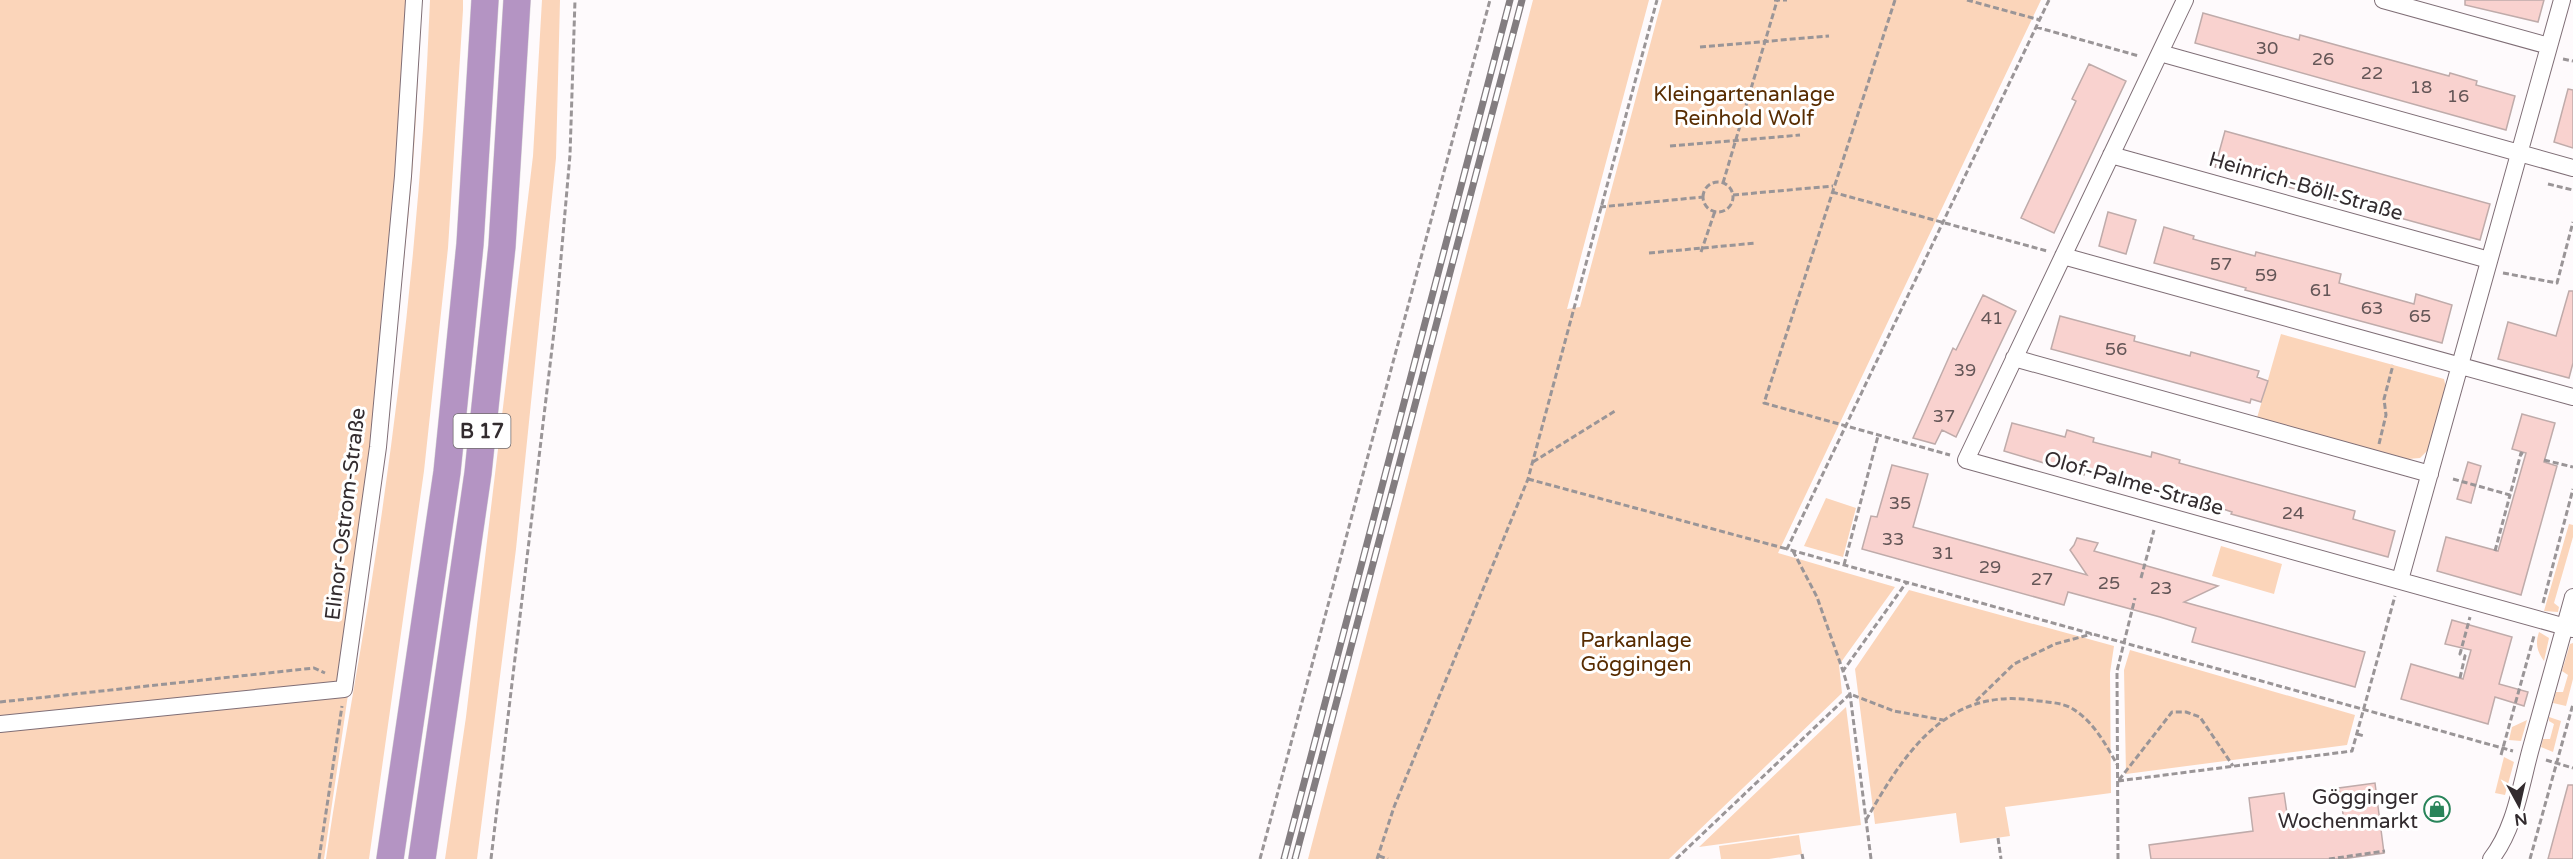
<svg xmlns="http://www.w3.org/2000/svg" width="2573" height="859" viewBox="0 0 2573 859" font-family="'Varela Round',sans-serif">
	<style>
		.green { fill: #fbd5ba }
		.building { fill: #f9d2cf; stroke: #bfabaa; stroke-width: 1.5 }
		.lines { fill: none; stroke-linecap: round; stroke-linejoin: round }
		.minor-casing { stroke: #7f6e76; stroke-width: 18 }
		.trunk-casing { stroke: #d6d5d5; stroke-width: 28 }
		.path { stroke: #9a9597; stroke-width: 3; stroke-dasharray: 6 3; stroke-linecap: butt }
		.minor { stroke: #fff; stroke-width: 16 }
		.trunk { stroke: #b494c3; stroke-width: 27 }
		.rail-casing { stroke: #837d80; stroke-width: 7 }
		.rail { stroke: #fff; stroke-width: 4.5; stroke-dasharray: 14; stroke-linecap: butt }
		.labels { text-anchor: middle; stroke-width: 6; stroke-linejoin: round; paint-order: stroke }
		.number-label { font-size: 18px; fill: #645657 }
		.shield { fill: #fff; stroke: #706b6d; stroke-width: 1.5 }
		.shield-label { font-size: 20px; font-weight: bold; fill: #332c2f }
		.park-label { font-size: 21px; fill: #582c01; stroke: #fff }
		.street-label { font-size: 21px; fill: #332c2f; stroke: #fff }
		.poi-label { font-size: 21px; fill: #332c2f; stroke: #fff; text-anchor: end }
	</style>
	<rect width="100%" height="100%" fill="#fefafc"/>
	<path class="green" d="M0,0H422C418,59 417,118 412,176C392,405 357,632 324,859H0Z
		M430,0H463V10L448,248L424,471L369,859H326C341,754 362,650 377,546C404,365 423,183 430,0Z
		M542,0H560L556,158L516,549L477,859H445L466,717L533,156Z
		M1533,0H1649L1567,309L1580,307L1662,0H2041L1778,553L1895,587L1839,665L1842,693L1669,859H1308Z
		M2281,334L2444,379L2446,388L2429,449L2420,458L2408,459L2257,418Z
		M1826,498L1856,508L1843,557L1804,546Z
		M2569,524L2573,525V537L2554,603L2559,607L2558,612L2544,611Z
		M2221,546L2282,564L2274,594L2212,576Z
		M1909,590L2114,646L2110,673L2111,793L2005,807L2010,836L1960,843L1956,813L1875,824L1855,669Z
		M2539,632L2549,638L2544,661C2537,651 2535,644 2539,632Z
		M2573,643V679L2566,706L2553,703L2556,692H2563L2568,675L2562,671L2570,644Z
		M2130,650L2355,715L2347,745L2126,774L2124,670Z
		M1846,707L1861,825L1699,847Z
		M2549,717L2561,721L2553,752L2541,747L2543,739H2550L2554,724L2549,721Z
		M2527,720L2521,741L2509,740L2512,727Z
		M2504,757L2514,762L2505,795L2495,793Z
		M1799,835L1802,854L1769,859H1721L1719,846Z"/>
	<path class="building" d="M2465,0H2544L2538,22L2465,5Z
		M2203,13L2299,40L2300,35L2449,76L2450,73L2477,81L2476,85L2515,96L2506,130L2195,43Z
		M2089,64L2126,81L2054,233L2021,218L2076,101L2072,99Z
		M2568,89L2573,90V148L2554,142Z
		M2225,131L2490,204L2480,240L2215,167Z
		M2108,212L2136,220L2126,254L2099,246Z
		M2164,227L2194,236L2193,239L2255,256L2256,252L2341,274L2339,283L2414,304L2416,294L2452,305L2442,343L2245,290L2246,288L2154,263Z
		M2569,291H2573V363L2569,378L2498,359L2508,322L2556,336Z
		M1983,295L2016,311L1956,437L1942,430L1935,444L1913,438L1953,348L1956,350Z
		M2060,316L2135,336L2134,341L2190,356L2191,352L2259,371L2257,377L2268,381L2261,402L2251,399L2250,403L2051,349Z
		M2522,414L2555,423L2544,462L2557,466L2521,595L2437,571L2446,537L2498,551L2526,453L2512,449Z
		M2012,423L2065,437L2067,430L2094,438L2093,442L2151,457L2152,452L2180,460L2179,463L2355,511L2353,519L2395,531L2388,557L2231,514L2232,512L2223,509L2224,507L2187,497V500L2169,497L2085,472L2084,475L2004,451Z
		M2468,462L2481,466L2471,503L2457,499Z
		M1892,465L1928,474L1913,527L2087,575L2070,550L2074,545L2077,538L2098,543L2094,551L2218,586L2184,602L2365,652L2355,687L2192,642L2196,628L2160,617L2068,592L2064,605L1862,549L1871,516L1877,517Z
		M2452,620L2512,637L2499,684L2528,692L2524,706L2495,697L2488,724L2401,699L2411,664L2463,679L2471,650L2445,644Z
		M2375,783L2384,853L2342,859H2151L2149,845L2253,831L2249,798L2284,793L2289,827L2344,820L2339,788Z
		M2568,785H2573V859H2548Z"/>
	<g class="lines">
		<g class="minor-casing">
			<path id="minor" d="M2185,0L1966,460L2573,629
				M2383,0L2549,46
				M2160,53L2573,168
				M2111,155L2489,260
				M2063,256L2573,397
				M2014,358L2430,474
				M2400,580L2562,0
				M0,724L344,689L378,447L403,176L414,0
				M2491,859C2515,829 2521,784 2531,748C2545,697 2559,647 2573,597"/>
		</g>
		<g class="trunk-casing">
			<path id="trunk" d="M390,859L447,472L470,244L485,0
				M422,859L478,473L502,246L517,0"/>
		</g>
		<path class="path" d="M1774,0H1787
			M1895,0L1764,403L1950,455
			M1967,0L2040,20
			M2049,0L1787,549L2513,751
			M2036,27L2139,56
			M1700,47L1829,36
			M2563,59L2573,61
			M1670,146L1800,135
			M1703 197a15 15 0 1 1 30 0a15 15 0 1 1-30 0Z
			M1723,183L1777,1
			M2548,184L2573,190
			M1832,192L2047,251
			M1733,195L1833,186
			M1600,207L1703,197
			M1701,252L1715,211
			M1649,253L1756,243
			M2503,273L2557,283L2573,222
			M2379,444L2386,415L2384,399L2393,365
			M2544,460L2573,467
			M1533,462L1615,411
			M1528,479L1787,549
			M2453,479L2510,495L2521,453L2525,455
			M1793,551L1817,597L1843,671
			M2495,551L2510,495
			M1844,565L1878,436
			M2141,578L2154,530
			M2543,603L2573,489
			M2460,678L2465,656L2460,654L2470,617
			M1976,701L2014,664L2055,644L2092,634
			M0,702L314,668L325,673
			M2357,734L2364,736
			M2501,755L2534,636
			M2546,760L2573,768
			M2119,780L2172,712H2186L2200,717L2233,766
			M2118,781L2352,751L2395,596
			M1866,820C1904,754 1945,688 2032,700C2044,702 2062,702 2073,709C2094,722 2106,745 2118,766
			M1998,838L2001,859
			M1802,854L1803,859
			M1379,856L1388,859
			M319,859L342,706
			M491,859L556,315L570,155L575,0
			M1260,859L1490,0
			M1377,859L1394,807L1528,479L1657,0
			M1676,859L1850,694L1894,711L1943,720
			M1871,859L1850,694L1843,671L1906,583
			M2118,859L2117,671L2135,598
			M2329,859L2385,851
			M2530,859L2573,704"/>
		<use href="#minor" class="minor"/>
		<use href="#trunk" class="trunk"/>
		<g class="rail-casing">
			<path id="rail" d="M1284,859L1510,0
				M1295,859L1522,0"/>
		</g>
		<use href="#rail" class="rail"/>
	</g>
	<defs>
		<g id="shop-ring" transform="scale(1.35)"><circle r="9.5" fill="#fff" stroke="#29845a" stroke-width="1.5"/><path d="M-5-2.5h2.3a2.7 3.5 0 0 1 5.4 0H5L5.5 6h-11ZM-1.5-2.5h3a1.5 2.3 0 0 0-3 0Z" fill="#29845a"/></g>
	</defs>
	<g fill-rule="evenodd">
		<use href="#shop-ring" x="2437" y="809"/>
	</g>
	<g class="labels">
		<g class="number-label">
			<text x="2267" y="54">30</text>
			<text x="2323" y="65">26</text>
			<text x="2372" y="79">22</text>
			<text x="2421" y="93">18</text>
			<text x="2458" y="102">16</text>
			<text x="2221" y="270">57</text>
			<text x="2266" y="281">59</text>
			<text x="2321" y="296">61</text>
			<text x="2372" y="314">63</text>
			<text x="2420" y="322">65</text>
			<text x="1992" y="324">41</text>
			<text x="2116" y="355">56</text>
			<text x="1965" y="376">39</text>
			<text x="1944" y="422">37</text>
			<text x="1900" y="509">35</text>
			<text x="2293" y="519">24</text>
			<text x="1893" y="545">33</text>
			<text x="1943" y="559">31</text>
			<text x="1990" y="573">29</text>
			<text x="2042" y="585">27</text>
			<text x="2109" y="589">25</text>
			<text x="2161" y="594">23</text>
		</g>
		<rect class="shield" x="453.5" y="414" width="57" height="34" rx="4.5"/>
		<g class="shield-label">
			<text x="482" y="438">B 17</text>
		</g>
		<g class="park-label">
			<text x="1744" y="101">Kleingartenanlage<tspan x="1744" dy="24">Reinhold Wolf</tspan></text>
			<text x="1636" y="647">Parkanlage<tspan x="1636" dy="24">Göggingen</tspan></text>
		</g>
		<g class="street-label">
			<text transform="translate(2306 186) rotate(16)" y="7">Heinrich-Böll-Straße</text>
			<text transform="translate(2134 483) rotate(16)" y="7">Olof-Palme-Straße</text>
			<text transform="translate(345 514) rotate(-83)" y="7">Elinor-Ostrom-Straße</text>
		</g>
		<g class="poi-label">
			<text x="2418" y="804">Gögginger<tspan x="2418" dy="24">Wochenmarkt</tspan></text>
		</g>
	</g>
	<g transform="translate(2519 805) rotate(172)" stroke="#ffffff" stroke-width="4.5" paint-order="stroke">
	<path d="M0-4.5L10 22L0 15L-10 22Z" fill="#332c2f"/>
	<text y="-9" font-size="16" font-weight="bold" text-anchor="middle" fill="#332c2f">N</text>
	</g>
</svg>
